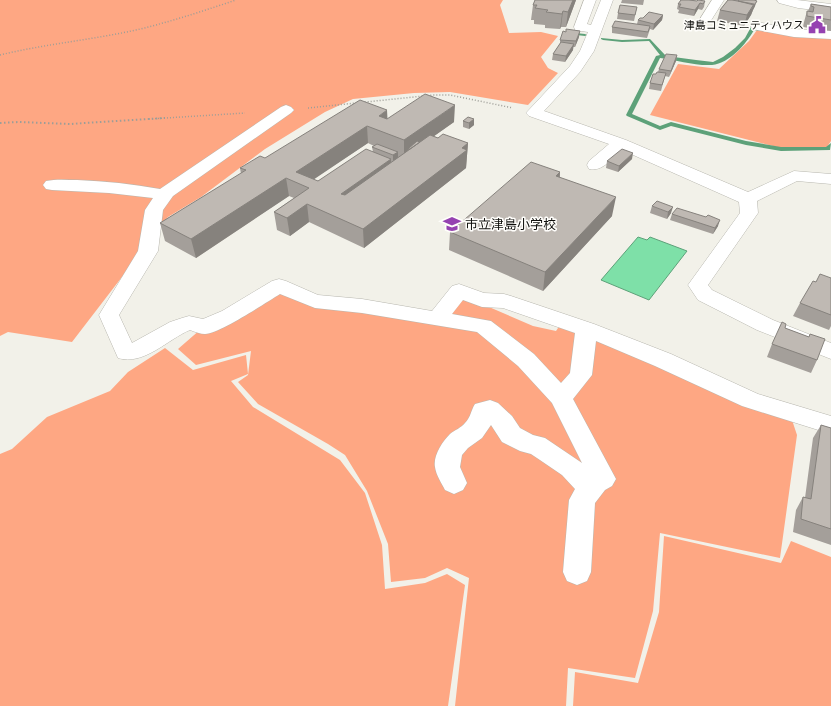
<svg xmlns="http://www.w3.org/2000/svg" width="831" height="706" viewBox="0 0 831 706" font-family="'Noto Sans','Noto Sans JP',sans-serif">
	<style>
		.green { fill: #fea783 }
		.water { fill: #7ee0a8; stroke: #5da179 }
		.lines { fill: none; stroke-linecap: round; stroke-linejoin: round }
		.stream { fill: #5da179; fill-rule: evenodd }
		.minor-casing { stroke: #b8b7af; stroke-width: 1 }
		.path-far1 { stroke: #9d9d97; stroke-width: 1.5; stroke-dasharray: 1 2; stroke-linecap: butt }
		.path { stroke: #9d9d97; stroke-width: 2; stroke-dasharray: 1.5 2.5; stroke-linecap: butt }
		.minor { fill: #fff; fill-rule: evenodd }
		.wall { fill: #a49f9a; fill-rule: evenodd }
		.shaded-wall { fill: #86827d }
		.building { fill: #bfb9b3; stroke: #86827d }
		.labels { text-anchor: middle; stroke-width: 3; stroke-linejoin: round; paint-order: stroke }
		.far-poi-label { font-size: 11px; fill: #0f0f0c; stroke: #fffefb; text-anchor: end }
		.poi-label { font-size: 13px; fill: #0f0f0c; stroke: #fffefb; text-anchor: start }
	</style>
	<rect width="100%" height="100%" fill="#f2f1e9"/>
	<path class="green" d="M0,0H503L500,5L509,33L541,32L558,36L541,57L548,68L558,73L528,105L450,92L414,93L353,99L325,112L265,149L201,197L168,217L72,342L8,332L0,336Z
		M757,30L799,37L831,38V141L827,147H777L650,115L678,64L719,69L749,41Z
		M280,289L438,322L461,295L533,326L556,331L560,325L792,420L797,435L780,558L660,533L653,611L635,678L568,668L566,706H455L469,578L447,568L425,578L391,582L388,544L367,491L345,455L328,444L258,404L238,382L248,375L251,351L196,365L178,349L201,329Z
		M165,348L193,370L246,355L248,374L231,381L253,407L340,460L365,493L382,545L385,589L425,583L447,574L465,585L448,706H0V454L12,449L47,417L110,391L128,372Z
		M664,536L781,563L791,541L831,557V706H573L575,672L638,683L659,612Z"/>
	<path class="water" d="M638,237L647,240L650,237L687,251L649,300L601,280Z"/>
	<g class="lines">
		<path class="stream" d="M751,27L765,30L763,31L754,30C746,44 730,63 712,65C695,66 676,60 660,58L632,114L660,126L671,122L746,141L781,147H826L831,143L830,150L781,151L746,145L671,126L660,130L627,116L626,115L656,56L660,55L649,41L622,42L603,40L601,39V38L622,40L650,39L666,56L696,60L713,62L723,57L735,48L745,38Z
			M566,32L585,34L587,35L585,36L568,34H566Z"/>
		<g class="minor-casing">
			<path id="minor" d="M584,0H596L587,24L591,25L601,0H613L594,51L580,72L544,111L626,140L748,192L794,171L831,174V184L797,181L757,201L758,213L708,285L712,290L773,320L831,343V359L757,330L698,300L688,285L740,213L739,202L622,150C612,158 603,172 589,169L587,165L589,161L609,144L529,116L526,113L570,66L580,51L588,32L575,30L574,27Z
				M712,0H724L710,22H702L700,19Z
				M777,0H797L831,4V12L798,8L779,3Z
				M757,22L794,29L831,31V39L794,37L752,29L751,26L752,23Z
				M286,105L291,107L294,110L291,113L173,196L163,210L158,251L119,315L132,343L170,322L182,318L189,316L203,319L222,311L272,281L279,279L286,281L318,295L362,299L432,311L452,286L459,284L484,293L504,294L511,296L594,324L671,354L758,394L831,416V434L742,406L655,366L596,341L592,375L573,399L616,479L612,486L605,490L595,503L591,572L587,581L577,585L567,581L563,572L569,500L575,489L562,475L540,460L531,454L520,451L502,442L491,425L482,438L468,448L462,455L460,467L467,483L463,490L454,494L445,490C442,484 436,475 435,467C433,456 442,442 450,434C455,430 461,428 465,423C471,417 471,410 475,404L490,400L498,403L512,416L520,428L533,435L545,438L582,463L552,403L518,366L477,332L362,313L315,308L280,294C265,303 221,333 205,334C201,334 195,332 190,330C168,339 144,366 118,358L99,315L138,251L145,210L153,198L109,193L52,190L46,189L43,185L46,181C56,179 67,180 77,180C105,181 133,184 160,189L281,107ZM463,300L482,307L503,308L575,333L570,373L561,383L534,354L491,321L452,314Z"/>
		</g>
		<path class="path-far1" d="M0,55C45,44 91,40 136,30C170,22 203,11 236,0
			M308,108L433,95H450L513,108
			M149,119L245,113"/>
		<path class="path" d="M0,123L19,122L70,124L165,118"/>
		<use href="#minor" class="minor"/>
	</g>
	<path class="wall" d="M535,0H576L566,27H561L560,29L545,28V25L534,24V20H531L533,5Z
		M622,0H644L643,5L621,3Z
		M680,0H691L697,1H705L704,7L702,10L698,9L694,16L678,13L679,10L677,9L678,4L680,1Z
		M728,0H754L755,6L753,10L751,15L744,26L717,21L720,10Z
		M811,4L831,7V31L803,27L804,22L807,11H808Z
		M637,7L634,21L617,19L618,13Z
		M663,15L662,20L653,30L650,29L647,38L612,33V27L637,24L638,20L643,18Z
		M579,37L575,47H573V50L565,62L552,60L553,54L560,44V40Z
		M677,55L676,61L669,77L665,76L661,91L649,89L650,83L656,74L658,72L659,69Z
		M388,119L454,122L434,136L438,138L468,143L466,168L364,248L309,222L290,236L277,230L274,212L294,198L289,196L196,258L165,241L160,223L241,174L240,168L265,158ZM368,143L374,146L372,147L373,152L318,181L313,179Z
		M474,119V125L469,129L463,127V121Z
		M632,159L618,172L606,168L607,161Z
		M560,172V177L612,216L543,291L449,250L450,232Z
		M652,206L671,213L667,219L650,213Z
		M672,214L706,217L718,226L713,234L670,220Z
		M831,278V326L829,330L793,316L800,303L816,282Z
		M785,328L809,337L817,360L811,373L767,357L772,344Z
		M821,425L831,428V545L793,532L796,510L803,497L805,498L813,438Z"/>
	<path class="shaded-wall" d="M573,0H576L566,27L568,12Z
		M757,1L755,6L753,10L751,15L744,26L747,15Z
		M700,3L698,9L694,16L695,10Z
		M563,11L561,27L560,29L562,14Z
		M663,15L662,20L653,30L654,24Z
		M580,31L579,37L575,47L576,41Z
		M574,44L573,50L565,62L566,56Z
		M677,55L676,61L669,77L671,71Z
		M455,105L454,122L413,151L408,149V155L404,158V140Z
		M387,110L388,128L379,116Z
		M474,119V125L469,129V123Z
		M367,126L368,143L304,186L296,172Z
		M468,143L466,168L364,248L363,229Z
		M398,152V158L393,161V155Z
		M633,153L632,159L618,172L619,166Z
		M391,159V176L342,212L341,194Z
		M560,172L558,190L556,176Z
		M286,178L289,196L196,258L191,239Z
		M616,197L612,216L543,291L545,272Z
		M307,204L309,222L290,236L287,218Z
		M673,207L671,213L667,219L668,212Z
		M720,220L718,226L713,234L715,228Z"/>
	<path class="building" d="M535,0H573L568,12L563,11L562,14L546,12L548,10L535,8L537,5H533Z
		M681,0H689L697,1L698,0L705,1L703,4L700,3L695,10L679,7L681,4H678Z
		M728,0H732L754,4L747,15L720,10Z
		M739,0H754L757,1L754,5L738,1Z
		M811,4L831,7V20L807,16V11L813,12L814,7L811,6Z
		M620,5L637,7L635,15L618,13Z
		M649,12L663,15L654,24L638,20L640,18H643Z
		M615,21L650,26L648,32L612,27Z
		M566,29L580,31L576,41L560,40L563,31L566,32Z
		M561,42L574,44L566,56L553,54Z
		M666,54L677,55L671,71L659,69Z
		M657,72L666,73L662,85L650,83L653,74H656Z
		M425,94L455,105L404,140L367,126L296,172L318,181L366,149L391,159L341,194L345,195L430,135L438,138L443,134L468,143L462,148L467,150L363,229L307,204L287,218L274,212L309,188L286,178L191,239L160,223L246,170L240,168L260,156L265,158L360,100L387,110L379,116L387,119Z
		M468,117L474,119L469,123L463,121Z
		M417,141L420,142L410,149H408Z
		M377,144L398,152L393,155L372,147Z
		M622,149L633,153L619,166L607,161Z
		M531,162L560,172L556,176L616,197L545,272L450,232Z
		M657,201L673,207L668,212L652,206Z
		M677,208L706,217L708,215L720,220L715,228L672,214Z
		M820,274L831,278V315L800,303L813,281L816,282Z
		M782,322L786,324L785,328L809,337L810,334L825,339L817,360L772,344Z
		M821,425L831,428V529L801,519L803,497L811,499Z"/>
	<defs>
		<g id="civic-bare" transform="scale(1.38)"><path d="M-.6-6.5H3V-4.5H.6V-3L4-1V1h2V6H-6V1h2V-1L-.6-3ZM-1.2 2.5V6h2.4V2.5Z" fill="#9542b1" stroke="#fffefb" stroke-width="2.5" paint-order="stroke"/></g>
		<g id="school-bare" transform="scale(1.38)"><path d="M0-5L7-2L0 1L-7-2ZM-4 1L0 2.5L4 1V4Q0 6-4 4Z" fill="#9542b1" stroke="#fffefb" stroke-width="2.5" paint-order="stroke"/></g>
	</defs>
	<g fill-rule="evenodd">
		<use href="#civic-bare" x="817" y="25"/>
		<use href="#school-bare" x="452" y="224"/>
	</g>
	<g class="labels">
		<g class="far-poi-label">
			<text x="804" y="29">津島コミュニティハウス</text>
		</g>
		<g class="poi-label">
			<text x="465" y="229">市立津島小学校</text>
		</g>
	</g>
</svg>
